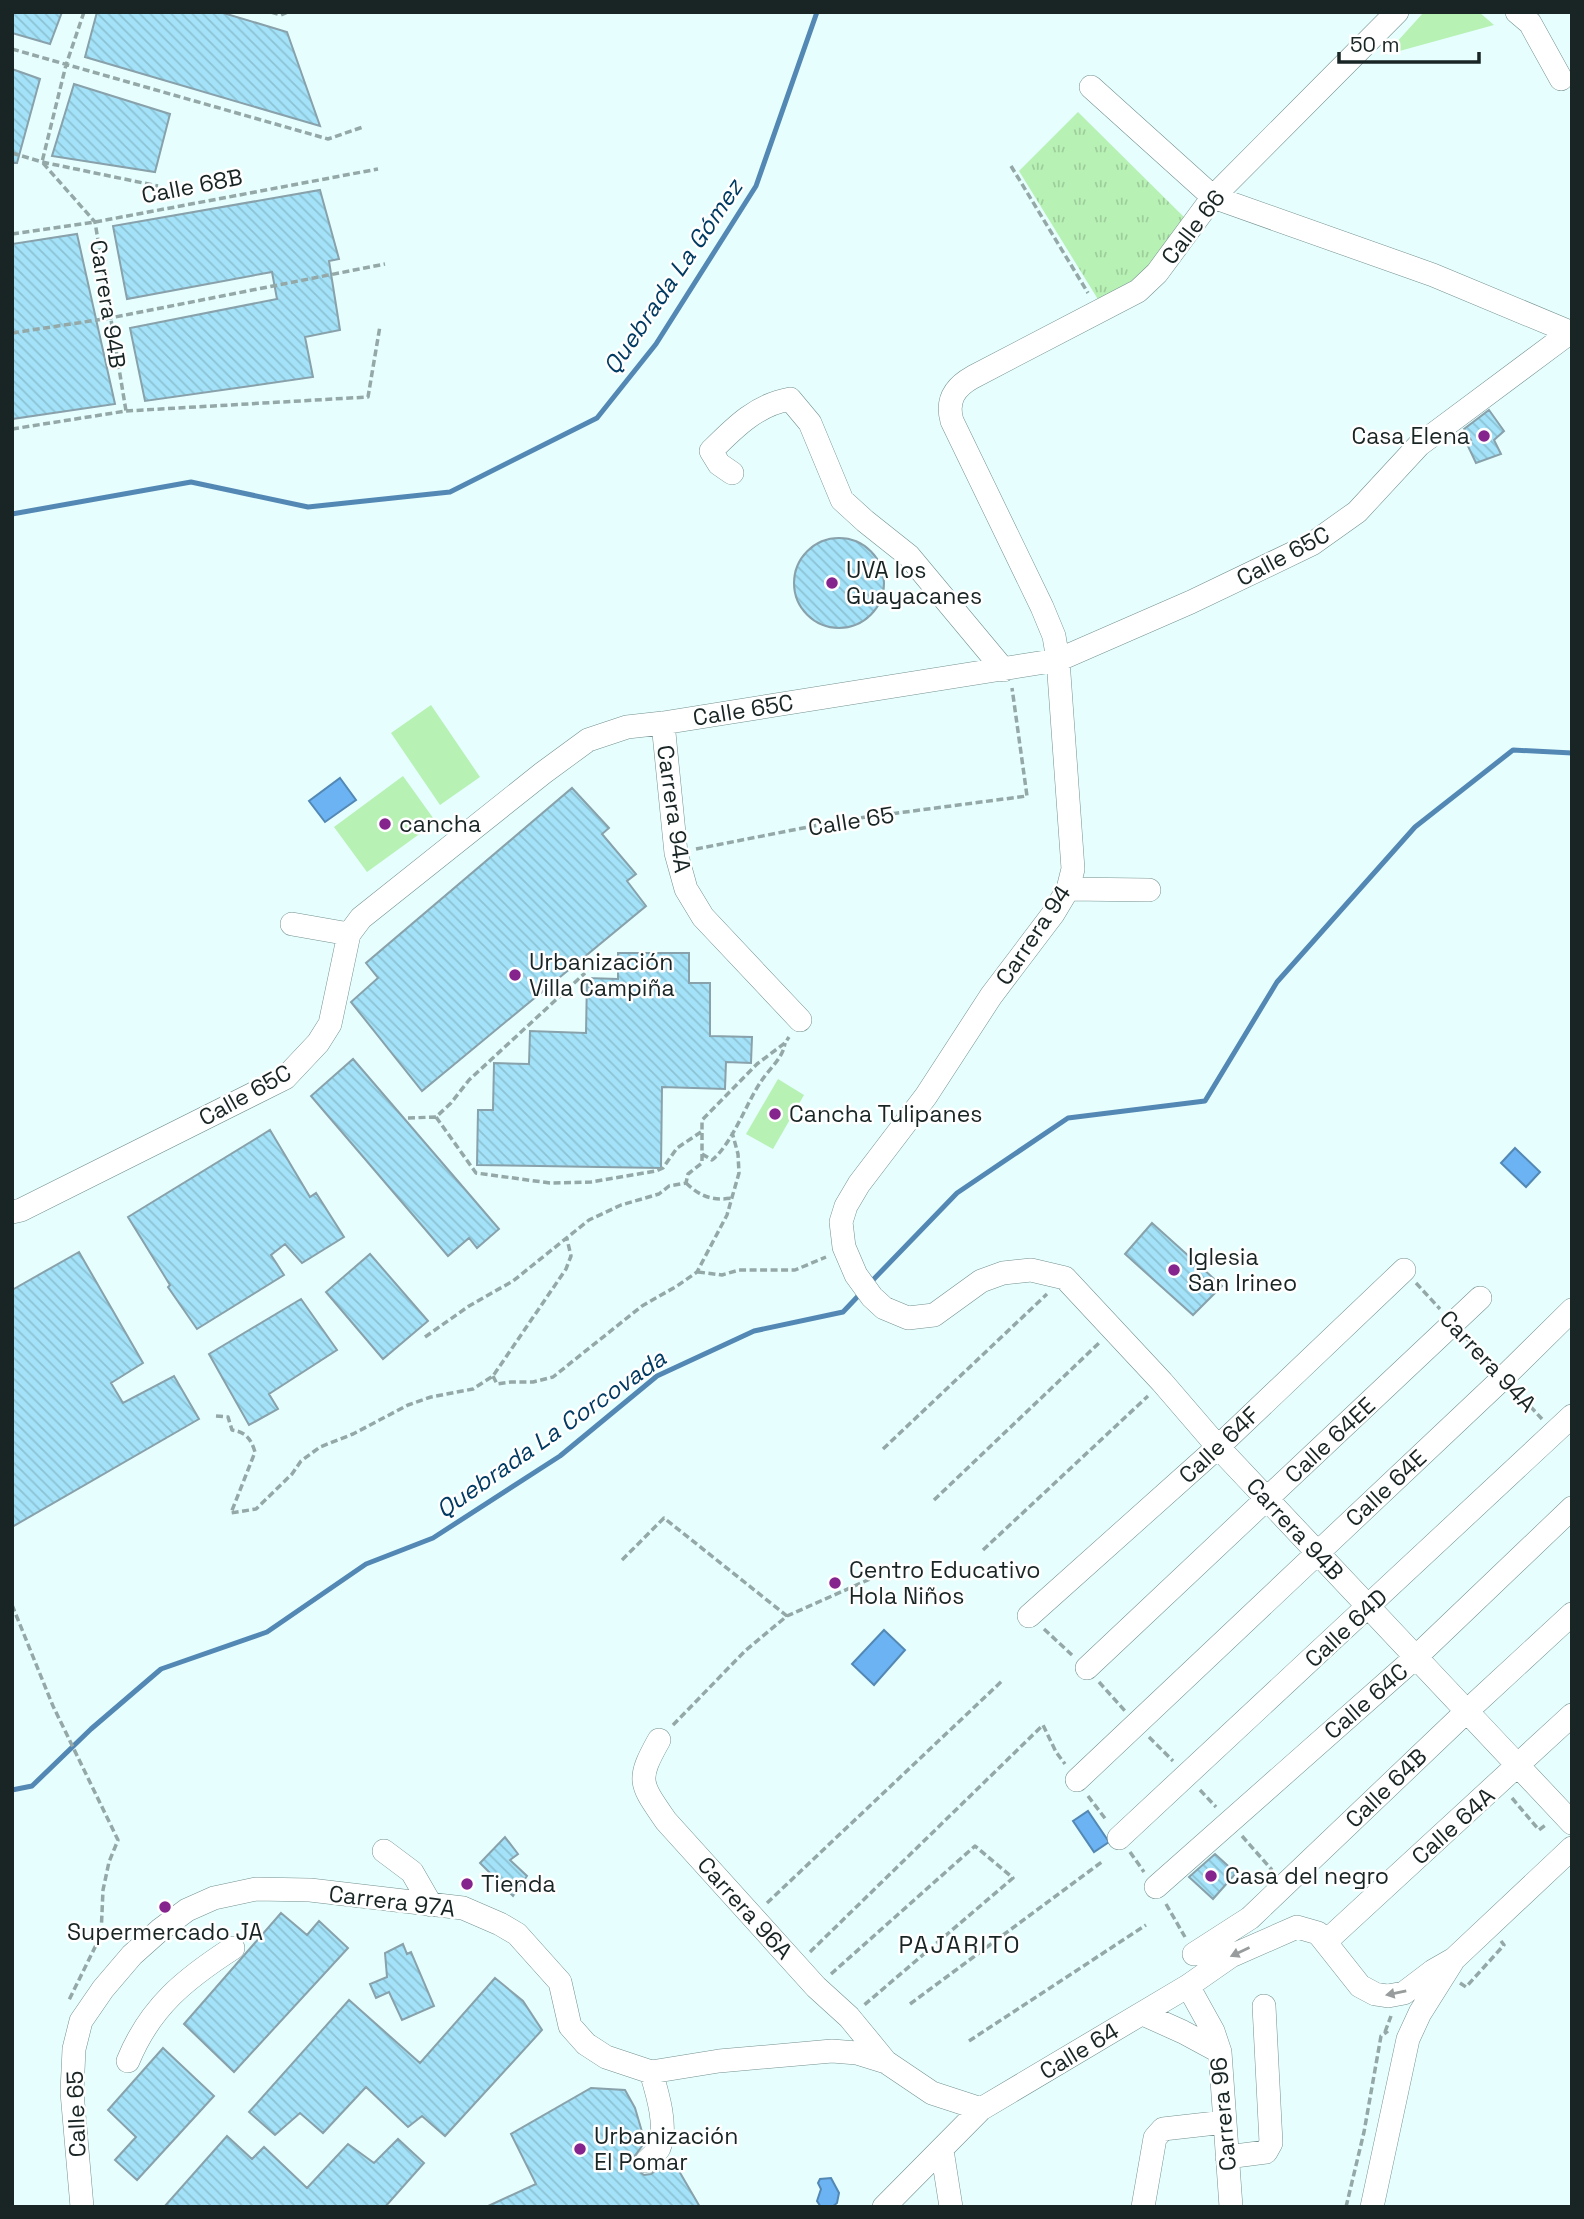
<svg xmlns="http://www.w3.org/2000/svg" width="1584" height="2219" viewBox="0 0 1584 2219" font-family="'Space Grotesk',sans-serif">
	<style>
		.green { fill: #b7f1b4 }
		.park { fill: url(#park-tufts) }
		.water { fill: #6cb3f3; stroke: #5388b5; stroke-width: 2 }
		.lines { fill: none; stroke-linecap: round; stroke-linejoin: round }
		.stream { stroke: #5388b5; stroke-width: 5 }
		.building { fill: url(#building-back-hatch); stroke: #88a1aa; stroke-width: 2 }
		.minor-casing { stroke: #759090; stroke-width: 24 }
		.path { stroke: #95a8a8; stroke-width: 3.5; stroke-dasharray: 7 3.5; stroke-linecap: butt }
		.minor { stroke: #fff; stroke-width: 23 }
		.oneway { fill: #989c9c }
		.poi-dot { fill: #85248d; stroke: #fff; stroke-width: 2.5 }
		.labels { text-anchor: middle; stroke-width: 5; stroke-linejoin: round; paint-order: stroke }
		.street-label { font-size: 23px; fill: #192424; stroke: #fff }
		.poi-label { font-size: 23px; fill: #192424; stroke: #fff; text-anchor: start }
		.water-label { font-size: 24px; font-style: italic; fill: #013a62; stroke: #fff }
		.neighbourhood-label { font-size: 24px; letter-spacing: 2px; fill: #192424; stroke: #fff }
	</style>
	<defs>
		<pattern id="park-tufts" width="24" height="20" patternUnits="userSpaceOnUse" patternTransform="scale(1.75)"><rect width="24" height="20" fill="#b7f1b4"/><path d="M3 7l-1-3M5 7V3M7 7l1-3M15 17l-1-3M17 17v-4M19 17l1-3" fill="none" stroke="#9dce9b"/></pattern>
		<pattern id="building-back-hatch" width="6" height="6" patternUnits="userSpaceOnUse" patternTransform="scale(1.75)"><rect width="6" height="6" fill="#a3e2f8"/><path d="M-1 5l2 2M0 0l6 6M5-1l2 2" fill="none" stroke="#8cc2d4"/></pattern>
	</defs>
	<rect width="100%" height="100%" fill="#e6fefe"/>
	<path class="green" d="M1424,12H1479L1494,25L1385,55Z
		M431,705L480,777L440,805L391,733Z
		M403,776L436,822L367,872L334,827Z
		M778,1079L804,1095L773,1149L746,1134Z"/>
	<path class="park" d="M1078,112L1190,223L1151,271L1099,301L1019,171Z"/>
	<path class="water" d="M340,778L356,800L325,822L309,801Z
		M1515,1148L1540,1172L1526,1187L1501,1163Z
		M884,1630L905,1650L874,1685L852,1664Z
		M1088,1811L1109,1842L1094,1852L1073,1821Z
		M831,2178L839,2193L837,2203L832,2207H821L817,2201L821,2189L818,2183L820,2179Z"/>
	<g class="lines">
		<path class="stream" d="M12,514L191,482L308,507L450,492L597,418L656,344L756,186L817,12
			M870,1283L957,1193L1068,1118L1205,1101L1277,982L1415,827L1513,750L1572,753
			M12,1790L32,1786L91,1729L161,1669L267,1632L366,1564L433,1538L560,1456L657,1376L754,1331L843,1312L861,1293"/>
	</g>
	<path class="building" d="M12,12H62L50,44L12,33Z
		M97,12H220L287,32L320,126L85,57Z
		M12,69L40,79L17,163H12Z
		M74,84L170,114L155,172L52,156Z
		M320,190L339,259L329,261L340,330L305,337L313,377L145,401L130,328L277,299L272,272L127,299L113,226Z
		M77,234L115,404L12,419V244Z
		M1489,410L1504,431L1494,440L1501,454L1476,463L1466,442L1471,440L1464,429Z
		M794 583a45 45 0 1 1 90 0a45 45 0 1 1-90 0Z
		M572,788L609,828L602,834L636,874L627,881L646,906L422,1091L351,1002L378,978L366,963Z
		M618,953H689V983H710V1036L752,1037L751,1063L726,1062L725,1089L662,1087L661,1168L477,1165L478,1110H493L494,1063L529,1064L530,1031L586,1033L587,978L618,979Z
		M353,1059L499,1229L477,1248L469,1238L448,1256L311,1096Z
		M270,1130L310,1197L316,1193L344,1237L302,1263L285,1244L271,1255L284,1275L197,1329L168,1287L170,1285L128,1217Z
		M1152,1223L1222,1286L1193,1315L1125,1254Z
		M79,1252L143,1363L111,1383L123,1403L174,1376L199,1419L12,1527V1290Z
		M370,1254L428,1321L383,1359L326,1292Z
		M301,1299L337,1350L269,1394L278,1409L249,1425L209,1354Z
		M505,1837L518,1854L510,1860L527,1876L513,1896L480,1863Z
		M1215,1854L1236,1873L1213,1899L1189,1877Z
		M281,1913L307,1935L319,1921L348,1948L234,2072L184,2024Z
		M403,1944L407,1954L411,1952L434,2006L402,2020L389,1992L376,1998L370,1984L387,1977L385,1953Z
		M495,1978L523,2001L542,2030L445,2136L422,2116L408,2127L366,2087L323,2133L300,2113L275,2135L249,2112L349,2000L420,2063Z
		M163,2048L214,2096L137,2180L115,2160L136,2137L108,2110Z
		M591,2088L625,2090L635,2108L645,2142L634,2157L633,2164L637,2170L644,2175L651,2174L672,2159L700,2207H486L536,2184L511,2134Z
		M227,2136L252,2159L264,2147L307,2188L348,2144L374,2163L398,2139L424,2163L385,2207H164Z"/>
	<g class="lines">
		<g class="minor-casing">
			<path id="minor" d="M1397,12L1213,197L1157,273L1138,291L973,377C955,387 946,400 952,421L1042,607L1054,636L1058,660L1073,869L1068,889L1053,914L991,996L926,1096L859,1184L846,1206L841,1222L844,1247L856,1275L872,1297L884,1308L908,1318L934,1315L981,1281L1003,1273L1031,1270L1065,1278L1162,1382L1218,1447L1572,1823
				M1517,12L1530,23L1561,79
				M1091,87L1213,197L1433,275L1570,332
				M732,473L719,464L711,451C734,428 756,405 790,399L810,423L842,500L865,521L909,556L1004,670
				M663,723L676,853L686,889L703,917L800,1020
				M1068,889L1149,890
				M292,924L349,934
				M12,1212L21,1210L285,1078L318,1043L330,1024L349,934L361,918L543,773L588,740L627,727L663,723L1058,660L1191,602L1312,544L1357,512L1419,445L1572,331
				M1029,1616L1218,1447L1404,1270
				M1087,1668L1480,1298
				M659,1740C636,1781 640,1783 666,1821L816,1987L849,2017L886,2062L932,2093L981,2109
				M1077,1780L1503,1378L1572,1310
				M1119,1838L1572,1416
				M384,1851L412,1872L431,1905
				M1156,1887L1416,1657L1572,1508
				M1333,1935L1572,1715
				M1194,1954L1250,1918L1467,1711L1572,1614
				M1188,1986L1213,2031L1220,2052L1231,2207
				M1143,2014L1183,2032L1220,2052
				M128,2061C150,2007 185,1979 233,1948
				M942,2150L951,2207
				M1227,2157L1266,2152L1271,2143L1264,2006
				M647,2161C651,2157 657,2152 659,2148C668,2127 657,2092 651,2072
				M82,2207L72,2092L74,2049L81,2021L103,1989L132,1955L160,1930L187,1910L214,1898L256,1889L310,1890L463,1908L500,1924L517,1934L560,1982L570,2026L586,2044L606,2057L651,2072L719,2061L832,2051L857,2053L886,2062
				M884,2207L981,2109L1188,1986L1231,1956L1297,1927L1318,1933L1360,1986L1375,1994L1388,1996L1404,1993L1433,1971L1454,1959
				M1143,2207L1155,2138L1163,2129L1225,2122
				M1372,2207L1408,2039L1420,2013L1454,1959L1572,1848"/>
		</g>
		<path class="path" d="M84,12L66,65L42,162L95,222L126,411
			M271,12L281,15L288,12
			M12,49L328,139L363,127
			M12,153L42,162L158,186
			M1011,166L1088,293
			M12,234L95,222L378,169
			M12,333L110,318L385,264
			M12,429L126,411L368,397L380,326
			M696,849L844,820L1027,796L1012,688
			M436,1117L476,1173L550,1183L591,1182L656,1171L663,1168L677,1148L701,1132
			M408,1118L436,1117L451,1103L469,1080L585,973
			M702,1154L712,1160C733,1143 746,1103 762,1080C770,1068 783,1058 785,1043
			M686,1183C701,1197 712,1201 733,1198
			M698,1272L722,1275L739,1270H795L826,1257
			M1416,1283L1440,1309
			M425,1337L469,1306L513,1281L589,1220L621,1205L659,1194L669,1186L686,1183L688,1174L702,1163V1120L757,1064L785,1043L789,1037
			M1466,1338L1490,1363
			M493,1376L497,1384L511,1382H533L553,1377L642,1306L677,1286L697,1272L727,1215L739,1173L738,1154L732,1132
			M1516,1391L1542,1419
			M216,1416L228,1417L232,1430C246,1432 251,1439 255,1452L231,1513L256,1509L292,1474L301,1461L320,1447L353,1434L408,1405L431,1397L473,1389L493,1376L566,1269L571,1256L567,1239
			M883,1449L1047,1294
			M934,1500L1100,1342
			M983,1550L1148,1396
			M622,1560L664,1518L787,1616
			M12,1605L53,1706L118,1840L109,1862L103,1890L101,1935L69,2000
			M1044,1629L1072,1655
			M1099,1682L1125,1711
			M673,1725L746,1650L787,1616L879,1575
			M1149,1737L1173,1761
			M1200,1790L1216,1807
			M1088,1796L1107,1821
			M1512,1798L1539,1830L1547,1824
			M1242,1836L1272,1870
			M1130,1852L1144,1872
			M767,1903L1003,1680
			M1166,1904L1185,1937
			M810,1952L1043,1725L1056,1752L1065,1764
			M831,1974L975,1846L1013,1878L863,2006
			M1460,1983L1466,1987L1504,1945L1501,1941
			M910,2004L1103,1861
			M1385,2032L1391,2016
			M969,2041L1146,1925
			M1346,2207L1364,2132L1381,2036L1388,2031"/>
		<use href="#minor" class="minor"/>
	</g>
	<defs><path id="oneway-solid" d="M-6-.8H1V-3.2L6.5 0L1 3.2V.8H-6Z" transform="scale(1.75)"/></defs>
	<g class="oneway">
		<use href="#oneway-solid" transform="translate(1240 1952) rotate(155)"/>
		<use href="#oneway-solid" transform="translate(1396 1993) rotate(168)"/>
	</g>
	<g class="poi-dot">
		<circle cx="1484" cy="436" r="7"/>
		<circle cx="832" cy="583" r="7"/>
		<circle cx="385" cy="824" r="7"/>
		<circle cx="515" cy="975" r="7"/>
		<circle cx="775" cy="1114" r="7"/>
		<circle cx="1174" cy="1270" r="7"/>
		<circle cx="835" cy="1583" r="7"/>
		<circle cx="1211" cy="1876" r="7"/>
		<circle cx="467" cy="1884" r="7"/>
		<circle cx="165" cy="1907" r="7"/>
		<circle cx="580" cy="2149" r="7"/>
	</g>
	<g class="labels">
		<g class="street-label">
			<text transform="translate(192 186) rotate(-11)" y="8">Calle 68B</text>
			<text transform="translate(1193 227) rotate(-52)" y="8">Calle 66</text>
			<text transform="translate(108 304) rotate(81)" y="8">Carrera 94B</text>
			<text transform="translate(1283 556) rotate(-28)" y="8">Calle 65C</text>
			<text transform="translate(743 710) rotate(-9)" y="8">Calle 65C</text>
			<text transform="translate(674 809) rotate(82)" y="8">Carrera 94A</text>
			<text transform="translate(851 821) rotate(-9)" y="8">Calle 65</text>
			<text transform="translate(1033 935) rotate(-56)" y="8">Carrera 94</text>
			<text transform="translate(245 1095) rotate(-29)" y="8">Calle 65C</text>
			<text transform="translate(1488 1361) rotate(47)" y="8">Carrera 94A</text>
			<text transform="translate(1330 1440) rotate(-43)" y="8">Calle 64EE</text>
			<text transform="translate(1219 1445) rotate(-43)" y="8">Calle 64F</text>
			<text transform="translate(1386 1488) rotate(-43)" y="8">Calle 64E</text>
			<text transform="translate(1295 1529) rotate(47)" y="8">Carrera 94B</text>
			<text transform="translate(1346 1628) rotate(-43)" y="8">Calle 64D</text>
			<text transform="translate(1366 1701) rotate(-41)" y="8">Calle 64C</text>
			<text transform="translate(1386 1788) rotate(-44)" y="8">Calle 64B</text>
			<text transform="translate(1453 1826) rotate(-42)" y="8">Calle 64A</text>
			<text transform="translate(392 1901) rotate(7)" y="8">Carrera 97A</text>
			<text transform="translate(745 1908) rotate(48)" y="8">Carrera 96A</text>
			<text transform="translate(1079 2051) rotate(-31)" y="8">Calle 64</text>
			<text transform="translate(76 2114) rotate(-92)" y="8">Calle 65</text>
			<text transform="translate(1223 2114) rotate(-95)" y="8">Carrera 96</text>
		</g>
		<g class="poi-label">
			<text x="1470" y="444" text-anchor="end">Casa Elena</text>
			<text x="846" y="578">UVA los<tspan x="846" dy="26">Guayacanes</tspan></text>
			<text x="399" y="832">cancha</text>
			<text x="529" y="970">Urbanización<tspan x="529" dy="26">Villa Campiña</tspan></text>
			<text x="789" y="1122">Cancha Tulipanes</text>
			<text x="1188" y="1265">Iglesia<tspan x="1188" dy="26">San Irineo</tspan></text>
			<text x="849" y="1578">Centro Educativo<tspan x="849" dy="26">Hola Niños</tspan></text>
			<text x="1225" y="1884">Casa del negro</text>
			<text x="481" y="1892">Tienda</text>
			<text x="165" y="1940" text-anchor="middle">Supermercado JA</text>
			<text x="594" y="2144">Urbanización<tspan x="594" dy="26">El Pomar</tspan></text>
		</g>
		<g class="water-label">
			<text transform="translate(673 277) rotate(-56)" y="8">Quebrada La Gómez</text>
			<text transform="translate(551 1434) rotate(-35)" y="8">Quebrada La Corcovada</text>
		</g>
		<g class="neighbourhood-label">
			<text x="960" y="1953">PAJARITO</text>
		</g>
	</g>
	<rect width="1584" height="2219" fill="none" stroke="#192424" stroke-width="28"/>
	<path d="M1339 52v10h140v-10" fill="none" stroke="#192424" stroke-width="3.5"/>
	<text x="1350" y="52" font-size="21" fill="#192424" stroke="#ffffff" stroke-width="5" paint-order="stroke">50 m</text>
</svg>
